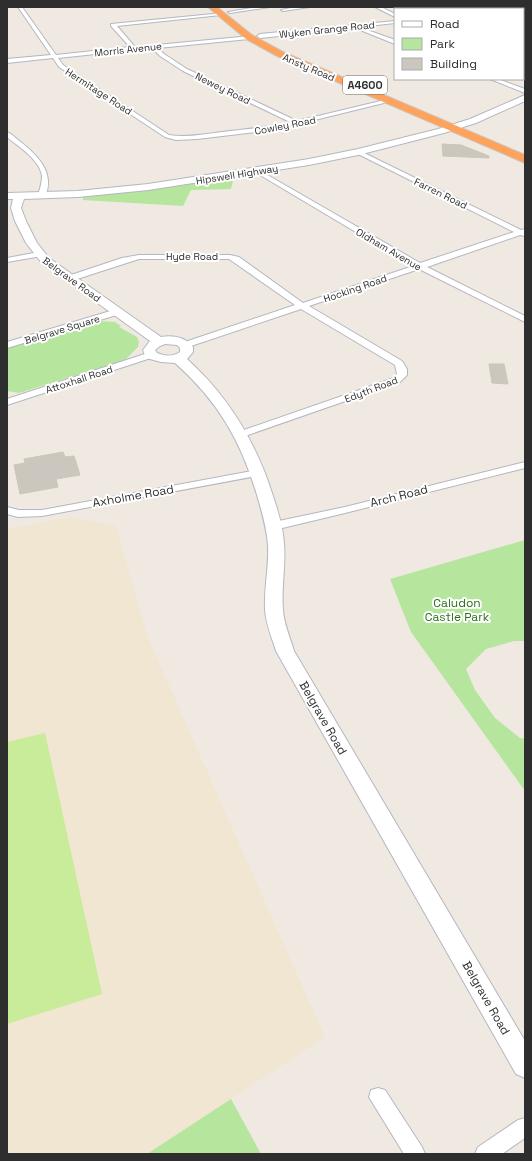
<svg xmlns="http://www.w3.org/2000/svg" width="532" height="1161" viewBox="0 0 532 1161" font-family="'Space Grotesk',sans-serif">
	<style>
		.education { fill: #f0e6d1 }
		.green { fill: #b6e59e }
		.pitch { fill: #c9ec9a }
		.building { fill: #cbc7bf; stroke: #cbc5ba }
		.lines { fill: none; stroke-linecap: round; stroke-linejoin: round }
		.street-casing { stroke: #b4b7c1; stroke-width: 2 }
		.secondary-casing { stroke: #b4b7c1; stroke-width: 2 }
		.highway-casing { stroke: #c9c9c9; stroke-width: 2 }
		.street { fill: #fff; fill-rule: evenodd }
		.secondary { fill: #fff; fill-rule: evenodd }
		.highway { fill: #ffa35c; fill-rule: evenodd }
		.labels { text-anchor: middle; stroke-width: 4; stroke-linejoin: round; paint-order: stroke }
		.far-street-label { font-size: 10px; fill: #2e2e2e; stroke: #fff }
		.shield { fill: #fff; stroke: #6d6d6d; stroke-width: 1 }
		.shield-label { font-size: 11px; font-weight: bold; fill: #2e2e2e }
		.street-label { font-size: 12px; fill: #2e2e2e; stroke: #fff }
		.park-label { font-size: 12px; fill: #2c6e1b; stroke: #fff }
	</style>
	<rect width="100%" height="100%" fill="#efe9e1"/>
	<path class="education" d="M72,517L116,526L148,638L325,1037L147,1154H7V529Z"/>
	<path class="green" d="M234,177L231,189L191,190L183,206L83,200V196L167,187Z
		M98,321L115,322L121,326L119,327L137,337L139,342L138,347L125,360L19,393L7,391V348Z
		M525,540V641H514L486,649L466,669L475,690L495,718L520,738L525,739V791L411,632L390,579Z
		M231,1099L261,1154H147Z"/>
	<path class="pitch" d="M45,733L102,994L7,1024V742Z"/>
	<path class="building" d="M442,144L461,145L489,156V158L443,156Z
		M489,364H504L508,384L492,383Z
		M63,452L65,457L74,456L80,475L56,479L58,487L20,494L14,465L25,463L24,459Z"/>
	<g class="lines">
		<g class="street-casing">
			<path id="street" d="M18,7H22L56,55L130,47L111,26V24L223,13L221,15L117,26L135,47L251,36L252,37L249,39L158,48L164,54L187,69L297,121L389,99L392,101L274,130L197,139L176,140L165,137L59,67L53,58L7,63V59L51,55ZM152,48L160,56L183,71L290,122C268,128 245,129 222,132C205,134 186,138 169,135L63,65L58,58Z
				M257,7H270L230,13L228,12Z
				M296,7H310L283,11L281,10Z
				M375,7H381L395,14V17Z
				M476,7H482L480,9H474Z
				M523,16H525V18H523Z
				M395,21V23L359,27L395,40V44L355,28L260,38L257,36L260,34Z
				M490,79H498L525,89V93Z
				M7,132C13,134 17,140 22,143C39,157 55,173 45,197H39L38,195C40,189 42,182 42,176C40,160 19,147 7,137Z
				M358,150L521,230L525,229V236L520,235L427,267L525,316V322L419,269L309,306L402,361L407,369V375L400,382L242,437L238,436L237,434L238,432L394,378L397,374L395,365L301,309L188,347H182L180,345L182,343L295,305L229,259H139L74,280H71L67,278L68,276L122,258L139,255H230L239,257L303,303L413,266L255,172V170L257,169L420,263L514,232L356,153L355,152Z
				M39,252H42V256L7,262V258Z
				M117,309L121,312L120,314L7,348V342Z
				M151,352L156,355L154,357L7,405V399Z
				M525,462V468L345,513L274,530L270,529L268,526L270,523L274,522L345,507Z
				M258,470L262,471L263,473L262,475L42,516L18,517L7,514V507L19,510H42Z
				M378,1088L385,1090L422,1147L425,1154H404L369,1097L371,1090Z
				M525,1118V1138L502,1154H475L478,1147L518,1120Z"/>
		</g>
		<g class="secondary-casing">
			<path id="secondary" d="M525,95V101L476,123L444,133L358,155L309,165L148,190L78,197L24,199L21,208L26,221L37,243L49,258L161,337C172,335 186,337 193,347V352L187,359C229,397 256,442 273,496C278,511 283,527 284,543C286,565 281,588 283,610C284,624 290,637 294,651L525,1041V1078L516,1074L276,651C272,638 266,624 265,610C264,588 269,567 268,546C267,529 262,512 257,495C241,441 218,401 175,363L161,362L146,358L143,350L150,341L41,262L26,243L15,221L11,208L13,199H7V193L78,191L148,184L309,159L358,149L438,129L470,119ZM165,344L177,345L180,348V352C173,357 164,356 157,353L155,350L160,346Z"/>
		</g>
		<g class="highway-casing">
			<path id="highway" d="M208,7H217L252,35L283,52L525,155V163L277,56L246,39Z"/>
		</g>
		<use href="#street" class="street"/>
		<use href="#secondary" class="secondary"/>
		<use href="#highway" class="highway"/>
	</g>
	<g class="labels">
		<g class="far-street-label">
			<text transform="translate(327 29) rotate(-6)" y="4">Wyken Grange Road</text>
			<text transform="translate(128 49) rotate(-6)" y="4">Morris Avenue</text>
			<text transform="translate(309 67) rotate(23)" y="4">Ansty Road</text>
			<text transform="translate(223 88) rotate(26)" y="4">Newey Road</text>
			<text transform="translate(99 91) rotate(33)" y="4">Hermitage Road</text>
			<text transform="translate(285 125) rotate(-11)" y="4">Cowley Road</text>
			<text transform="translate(237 174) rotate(-9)" y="4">Hipswell Highway</text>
			<text transform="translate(441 193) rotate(26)" y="4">Farren Road</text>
			<text transform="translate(389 249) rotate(30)" y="4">Oldham Avenue</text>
			<text x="192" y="260">Hyde Road</text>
			<text transform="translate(72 279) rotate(36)" y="4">Belgrave Road</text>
			<text transform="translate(355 288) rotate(-19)" y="4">Hocking Road</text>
			<text transform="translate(62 329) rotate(-17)" y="4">Belgrave Square</text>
			<text transform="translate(79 379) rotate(-18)" y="4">Attoxhall Road</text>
			<text transform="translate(371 389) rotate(-21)" y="4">Edyth Road</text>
		</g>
		<rect class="shield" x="343" y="76" width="44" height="18" rx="3"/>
		<g class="shield-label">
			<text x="365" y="89">A4600</text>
		</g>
		<g class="street-label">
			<text transform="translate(133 496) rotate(-10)" y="4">Axholme Road</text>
			<text transform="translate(399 496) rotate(-14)" y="4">Arch Road</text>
			<text transform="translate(323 718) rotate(60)" y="4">Belgrave Road</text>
			<text transform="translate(486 998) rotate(60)" y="4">Belgrave Road</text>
		</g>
		<g class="park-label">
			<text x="457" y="607">Caludon<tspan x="457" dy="14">Castle Park</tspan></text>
		</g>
	</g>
	<rect width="532" height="1161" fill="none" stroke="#2e2e2e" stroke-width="16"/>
	<rect x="394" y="8" width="130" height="72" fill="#ffffff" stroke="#ababab"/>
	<rect x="402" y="21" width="20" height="6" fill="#ffffff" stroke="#ababab"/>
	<text x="430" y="28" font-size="12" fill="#2e2e2e">Road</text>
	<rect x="402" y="38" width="20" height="12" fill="#b6e59e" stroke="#ababab"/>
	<text x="430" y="48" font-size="12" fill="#2e2e2e">Park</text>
	<rect x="402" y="58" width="20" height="12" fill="#cbc7bf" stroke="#ababab"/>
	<text x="430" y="68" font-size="12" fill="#2e2e2e">Building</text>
</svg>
